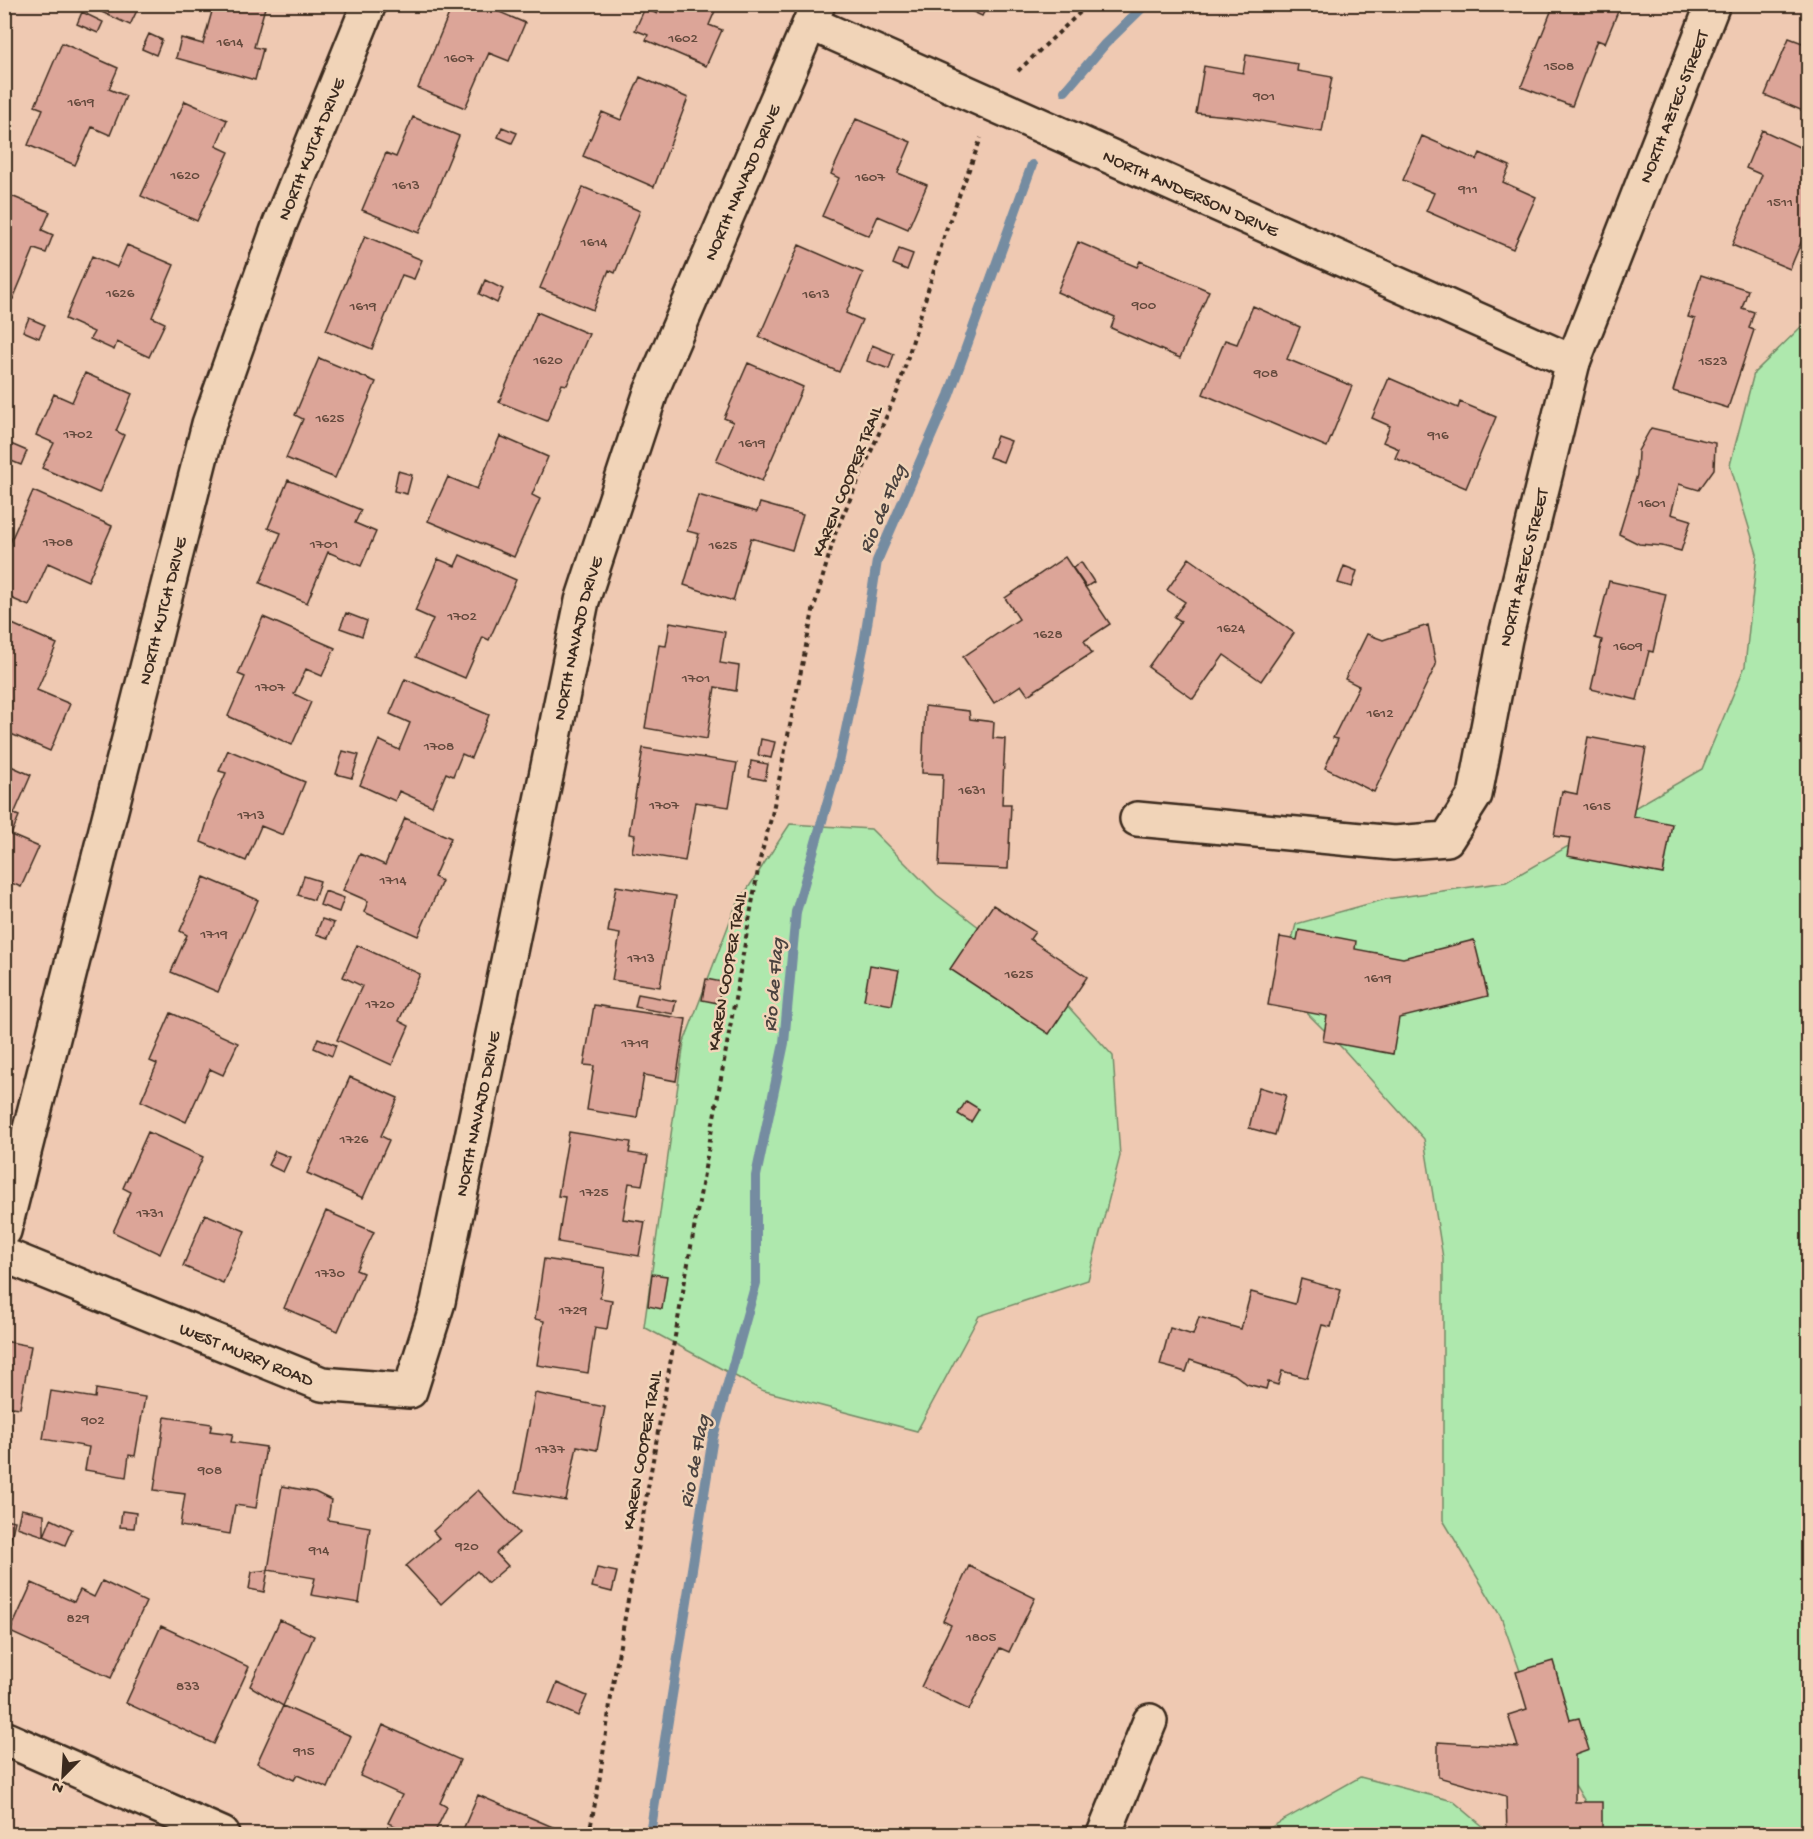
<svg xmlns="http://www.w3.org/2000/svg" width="1813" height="1839" viewBox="0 0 1813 1839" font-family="'Gochi Hand',sans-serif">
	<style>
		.green { fill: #aee8ad; stroke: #748966; stroke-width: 1.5 }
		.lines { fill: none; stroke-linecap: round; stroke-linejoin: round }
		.stream { stroke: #758ca1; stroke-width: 10 }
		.building { fill: #dca598; stroke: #3b2a1e; stroke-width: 1.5 }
		.minor-casing { stroke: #3b2a1e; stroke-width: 38 }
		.path { stroke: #3b2a1e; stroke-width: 4; stroke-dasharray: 4.5 4.5; stroke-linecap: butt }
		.minor { stroke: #f1d4b8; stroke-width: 33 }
		.labels { text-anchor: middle; stroke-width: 5; stroke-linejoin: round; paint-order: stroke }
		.number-label { font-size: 15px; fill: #63493c }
		.street-label { font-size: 18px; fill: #3b2a1e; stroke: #f1d4b8 }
		.water-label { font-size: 20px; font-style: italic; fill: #4a423f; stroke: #f1d4b8 }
	</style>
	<rect width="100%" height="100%" fill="#efc9b2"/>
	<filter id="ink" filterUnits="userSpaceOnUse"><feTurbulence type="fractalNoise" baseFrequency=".0167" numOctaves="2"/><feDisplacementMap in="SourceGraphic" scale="12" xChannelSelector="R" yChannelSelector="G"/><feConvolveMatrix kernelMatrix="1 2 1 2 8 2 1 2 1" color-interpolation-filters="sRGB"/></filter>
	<g filter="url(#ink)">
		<path class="green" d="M1808,320V1834H1578L1586,1803L1539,1725L1501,1617L1443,1520V1258L1424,1139L1346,1052L1280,986L1296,924L1386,899L1506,882L1702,769L1745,666L1757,554L1730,465L1754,373Z
			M790,824L871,829L937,895L1035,970L1113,1056L1120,1156L1088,1280L979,1316L917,1431L761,1390L644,1327L684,1042L735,908Z
			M1360,1777L1453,1801L1492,1834H1259Z"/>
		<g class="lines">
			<path class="stream" d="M1065,91L1105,44L1146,4
				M650,1834L713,1437L756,1283V1176L784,1043L796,912L840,758L864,644L877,561L949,395L1032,165"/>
		</g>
		<path class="building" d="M84,4H140L130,25Z
			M214,4H266L254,47L263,49L255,80L176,58L181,38L203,44Z
			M453,4H481L525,23L509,61L489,53L465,108L418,88Z
			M661,4H718L709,25L722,30L706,66L646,40L648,35L635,30L645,8L657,14Z
			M956,4H988L982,16Z
			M1554,4H1621L1605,43L1597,40L1572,106L1521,87Z
			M82,12L103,22L98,33L77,24Z
			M149,34L162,40L156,55L142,49Z
			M1789,38L1808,45V113L1765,95Z
			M62,43L118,68L109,89L126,96L110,135L92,127L75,165L28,145L43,109L35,106Z
			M1246,55L1298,64L1297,71L1332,77L1322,132L1239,117L1196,113L1204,66L1243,73Z
			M640,77L688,98L654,187L583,156L602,112L621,120Z
			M185,101L227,120L216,146L229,152L197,221L141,196Z
			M413,117L459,136L419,233L362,210L386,153L396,157Z
			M856,119L911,142L898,173L927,185L908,229L878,216L869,236L822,216L839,178L831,174Z
			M502,127L517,133L512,143L498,137Z
			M1762,130L1808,151V226L1790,269L1732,245L1762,175L1746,168Z
			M1422,136L1477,160L1480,153L1510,166L1503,182L1536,197L1513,249L1426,211L1434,193L1403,180Z
			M583,187L640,211L615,273L609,270L593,310L540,288Z
			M4,193L50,212L42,230L53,235L46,253L34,249L13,299L4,296Z
			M365,236L422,260L414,279L402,275L372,349L326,330Z
			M1078,242L1137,267L1140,261L1209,291L1180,358L1111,328L1115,317L1057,292Z
			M127,245L174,265L152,317L165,323L149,357L117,342L114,350L90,339L94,332L65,319L92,256L117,267Z
			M799,245L863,273L846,313L862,320L839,372L759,337Z
			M899,249L913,254L907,270L893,264Z
			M1701,275L1748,290L1742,308L1754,312L1749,328L1754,330L1728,408L1673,391L1695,319L1688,317Z
			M485,280L503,289L497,303L479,294Z
			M1253,306L1300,327L1287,359L1352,386L1327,447L1203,394L1225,340L1237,344Z
			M537,312L589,334L567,385L562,384L547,421L499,402Z
			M29,318L45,325L39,338L23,331Z
			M872,345L894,354L889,369L867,361Z
			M319,358L376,382L335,478L286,458L303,419L295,415Z
			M748,363L803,387L762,481L716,461L733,422L724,418Z
			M85,373L132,394L116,431L124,435L99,493L42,468L54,443L36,435L54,394L72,402Z
			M1389,378L1458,408L1460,402L1496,417L1466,488L1395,458L1399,449L1383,442L1390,426L1372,418Z
			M1651,428L1715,443L1714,469L1699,490L1679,484L1671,514L1691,520L1681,551L1662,546L1639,544L1619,534L1637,475L1638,451Z
			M500,436L548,457L532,495L540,499L514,557L428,521L448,477L477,489Z
			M997,436L1011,441L1003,462L989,457Z
			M6,442L27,451L21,465L4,458Z
			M398,471L412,475L407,494L394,491Z
			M288,480L361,510L355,523L376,532L361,566L328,552L307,603L260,583L281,533L268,528Z
			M33,491L112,526L88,581L48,563L29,606L4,595V556Z
			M698,495L757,512L760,503L803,515L792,550L751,538L733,601L684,585L699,534L687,531Z
			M460,555L516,580L489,640L483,637L465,678L416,657L433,619L415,611L438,559L455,566Z
			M1065,557L1110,624L1084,641L1092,653L1028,695L1021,685L994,703L963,657L1019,619L1005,598Z
			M1189,558L1294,633L1261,681L1224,655L1193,699L1148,667L1181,621L1174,617L1185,602L1167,590Z
			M1081,562L1094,582L1086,587L1073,568Z
			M1344,566L1357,571L1352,587L1338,583Z
			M1609,581L1666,594L1653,652L1649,651L1637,700L1591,689L1602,640L1595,638Z
			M346,613L367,621L362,636L340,628Z
			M263,617L335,648L322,676L306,669L294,694L311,702L292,745L228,716L245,677L238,674Z
			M670,622L725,632L720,663L739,666L736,691L715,687L707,739L645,728L659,645L666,646Z
			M10,623L57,644L37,690L70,704L50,751L4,731V636Z
			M1428,625L1436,665L1374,792L1325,768L1338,739L1333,738L1359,686L1345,679L1367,634L1383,640Z
			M405,679L489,715L471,758L462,754L453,776L446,773L432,806L399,791L395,801L360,785L379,740L399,750L410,723L390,714Z
			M925,706L969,711L970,719L994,722L993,738L1005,739L1002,804H1011L1008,869L939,866L943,774L922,773Z
			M1588,737L1646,748L1633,816L1672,824L1663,874L1567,856L1570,838L1554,836L1562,791L1577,794Z
			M761,739L775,742L771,758L758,755Z
			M643,748L737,763L729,807L695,802L685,861L632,852L635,835L629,834Z
			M228,750L305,782L283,835L261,826L246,861L201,842L213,803L226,773L219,771Z
			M343,751L359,755L352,778L336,774Z
			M751,761L768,764L765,780L749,777Z
			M4,763L31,775L14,814L19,816L11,835L39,847L21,887L4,880Z
			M405,818L451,838L434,877L442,881L418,936L364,912L368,901L343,890L360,854L385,865Z
			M304,876L320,881L314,900L298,895Z
			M204,877L258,900L218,992L171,972L187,935L180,931Z
			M616,886L676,896L660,987L612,980L620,934L608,932Z
			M325,891L344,898L339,912L320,905Z
			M993,905L1035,932L1030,939L1087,977L1049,1034L950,969Z
			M322,919L334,923L328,938L316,934Z
			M1299,930L1356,941L1355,949L1403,958L1474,940L1488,996L1399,1018L1393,1054L1323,1041L1327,1016L1268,1005L1280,937L1297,940Z
			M357,945L420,974L399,1021L409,1026L392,1065L337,1040L362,986L343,977Z
			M870,965L899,970L892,1005L864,1000Z
			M706,979L722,982L718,1003L702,1000Z
			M638,994L676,1001L673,1014L635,1007Z
			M594,1005L686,1019L676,1081L644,1075L637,1118L587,1110L594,1066L584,1065Z
			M171,1013L238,1043L223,1075L210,1069L186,1122L141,1101L157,1064L150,1061Z
			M318,1038L336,1045L332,1056L314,1048Z
			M350,1077L398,1098L381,1136L389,1140L363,1198L307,1173Z
			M1259,1087L1286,1095L1275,1135L1249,1128Z
			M966,1101L979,1109L971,1122L958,1114Z
			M148,1132L203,1157L160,1254L113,1232L131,1192L123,1188Z
			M569,1132L631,1142L629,1153L648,1156L642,1185L629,1183L623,1219L645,1222L639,1256L558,1242L565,1197L558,1196Z
			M275,1151L290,1157L283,1172L268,1165Z
			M326,1211L374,1232L356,1270L363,1273L338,1331L284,1308Z
			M205,1214L245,1231L223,1283L183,1266Z
			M544,1259L605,1268L600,1298L612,1300L607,1329L595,1327L588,1373L537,1365L544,1321L535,1319Z
			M652,1274L667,1276L662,1309L648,1306Z
			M1301,1279L1341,1290L1331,1327L1322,1325L1307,1378L1282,1371L1278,1385L1268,1382L1266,1389L1247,1384L1235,1375L1190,1360L1186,1372L1160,1365L1170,1328L1193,1335L1199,1317L1241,1329L1251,1292L1295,1304Z
			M4,1341L31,1346L20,1408L4,1406Z
			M96,1389L145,1397L135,1456L129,1455L126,1477L85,1470L89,1447L43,1439L51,1391L95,1398Z
			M535,1393L605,1407L597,1450L577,1446L566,1501L516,1492Z
			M165,1417L212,1424L210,1431L233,1434L231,1442L266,1447L256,1508L235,1505L230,1534L180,1526L185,1494L154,1490Z
			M282,1486L315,1492L331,1500L328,1520L370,1527L359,1603L311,1595L315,1578L268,1570Z
			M478,1490L519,1533L496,1553L508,1566L488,1583L477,1571L441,1604L406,1566L439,1538L433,1531Z
			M21,1509L44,1514V1536L17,1527Z
			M122,1511L136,1513L134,1528L120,1527Z
			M4,1519L15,1521L9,1546L4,1545Z
			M51,1519L72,1529L65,1545L44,1536Z
			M969,1566L1035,1598L1009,1652L1000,1648L969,1710L921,1687L951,1625L943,1621Z
			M597,1568L617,1572L612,1592L592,1587Z
			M268,1570L264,1592L249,1589L252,1572Z
			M102,1581L146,1602L111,1678L10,1632L32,1583L74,1602L80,1590L94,1597Z
			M280,1620L314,1636L283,1706L250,1686Z
			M161,1626L249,1667L214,1744L126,1703Z
			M1553,1661L1570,1720L1579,1718L1589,1750L1575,1755V1802H1602V1834H1507L1506,1796L1438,1777V1742L1518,1747L1508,1715L1527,1709L1516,1672Z
			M557,1683L587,1696L578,1716L549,1703Z
			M283,1706L351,1736L328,1788L297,1775L294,1780L257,1763Z
			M383,1725L460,1760L440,1803L447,1807L434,1834H413L388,1823L402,1795L360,1776Z
			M478,1795L569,1834H461Z"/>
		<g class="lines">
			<g class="minor-casing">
				<g id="minor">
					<path id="s1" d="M810,23L1573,362"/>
					<path id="s2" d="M1137,819L1394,843L1447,839L1475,795L1505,639L1573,362L1713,4"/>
					<path id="s3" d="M4,1231L209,424L279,226L369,4"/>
					<path id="s4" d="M4,1255L322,1384L410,1391L438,1302L582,601L651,392L818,4"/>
					<path d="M4,1738L222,1834"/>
					<path d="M1104,1834L1150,1721"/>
				</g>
			</g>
			<path class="path" d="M1018,71L1089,4
				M589,1834L599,1783L612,1690L760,859L772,815L813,611L836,531L898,390L946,230L981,138"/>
			<use href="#minor" class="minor"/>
		</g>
	</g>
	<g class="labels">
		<g class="number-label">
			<text x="683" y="42">1602</text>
			<text x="230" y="46">1614</text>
			<text x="459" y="62">1607</text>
			<text x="1559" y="70">1508</text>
			<text x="1264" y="100">901</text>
			<text x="81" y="106">1619</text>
			<text x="185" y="179">1620</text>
			<text x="870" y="181">1607</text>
			<text x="406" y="189">1613</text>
			<text x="1468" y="193">911</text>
			<text x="1780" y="206">1511</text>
			<text x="594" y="246">1614</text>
			<text x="120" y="297">1626</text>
			<text x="816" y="298">1613</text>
			<text x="1144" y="309">900</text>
			<text x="363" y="310">1619</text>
			<text x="548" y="364">1620</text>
			<text x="1713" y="365">1523</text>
			<text x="1266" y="377">908</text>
			<text x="330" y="422">1625</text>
			<text x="78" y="438">1702</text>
			<text x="1438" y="439">916</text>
			<text x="752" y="447">1619</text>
			<text x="1652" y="507">1601</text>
			<text x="58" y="546">1708</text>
			<text x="324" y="548">1701</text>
			<text x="723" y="549">1625</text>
			<text x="462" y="620">1702</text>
			<text x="1231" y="632">1624</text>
			<text x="1048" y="638">1628</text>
			<text x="1628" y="650">1609</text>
			<text x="696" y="682">1701</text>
			<text x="270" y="691">1707</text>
			<text x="1380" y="717">1612</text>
			<text x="439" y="750">1708</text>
			<text x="972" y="794">1631</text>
			<text x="664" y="809">1707</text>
			<text x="1597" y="810">1615</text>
			<text x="251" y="819">1713</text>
			<text x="393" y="884">1714</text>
			<text x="214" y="938">1719</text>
			<text x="641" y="962">1713</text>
			<text x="1019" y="978">1625</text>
			<text x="1378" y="982">1619</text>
			<text x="380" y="1008">1720</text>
			<text x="635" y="1047">1719</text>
			<text x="354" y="1143">1726</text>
			<text x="594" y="1196">1725</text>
			<text x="150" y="1217">1731</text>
			<text x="330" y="1277">1730</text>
			<text x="573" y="1314">1729</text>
			<text x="93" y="1424">902</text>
			<text x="550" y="1453">1737</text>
			<text x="210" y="1474">908</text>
			<text x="467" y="1550">920</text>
			<text x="319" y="1554">914</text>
			<text x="78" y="1622">829</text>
			<text x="981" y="1641">1805</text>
			<text x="188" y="1690">833</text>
			<text x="304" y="1755">915</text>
		</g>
		<g class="street-label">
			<text dy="6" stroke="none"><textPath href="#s2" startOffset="1082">NORTH AZTEC STREET</textPath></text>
			<text dy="6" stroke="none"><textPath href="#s3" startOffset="1126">NORTH KUTCH DRIVE</textPath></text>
			<text dy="6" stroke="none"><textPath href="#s4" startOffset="1689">NORTH NAVAJO DRIVE</textPath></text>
			<text dy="6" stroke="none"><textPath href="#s1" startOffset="417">NORTH ANDERSON DRIVE</textPath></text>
			<text transform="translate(846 481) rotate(-68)" y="6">KAREN COOPER TRAIL</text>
			<text dy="6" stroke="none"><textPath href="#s2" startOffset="596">NORTH AZTEC STREET</textPath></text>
			<text dy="6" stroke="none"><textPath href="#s3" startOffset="640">NORTH KUTCH DRIVE</textPath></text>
			<text dy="6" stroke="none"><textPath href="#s4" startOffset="1203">NORTH NAVAJO DRIVE</textPath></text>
			<text transform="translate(726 971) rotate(-80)" y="6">KAREN COOPER TRAIL</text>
			<text dy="6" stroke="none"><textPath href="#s4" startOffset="717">NORTH NAVAJO DRIVE</textPath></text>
			<text dy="6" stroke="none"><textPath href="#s4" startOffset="262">WEST MURRY ROAD</textPath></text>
			<text transform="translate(641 1450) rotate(-80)" y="6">KAREN COOPER TRAIL</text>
		</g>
		<g class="water-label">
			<text transform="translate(881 508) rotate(-67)" y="7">Rio de Flag</text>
			<text transform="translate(772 985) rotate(-85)" y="7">Rio de Flag</text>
			<text transform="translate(693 1461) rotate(-79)" y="7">Rio de Flag</text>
		</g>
	</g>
	<rect width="1813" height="1839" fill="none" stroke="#f1d4b8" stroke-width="24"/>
	<rect x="12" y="12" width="1789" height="1815" fill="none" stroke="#3b2a1e" stroke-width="2" filter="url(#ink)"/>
	<g transform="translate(63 1776) rotate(204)" stroke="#f1d4b8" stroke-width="4.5" paint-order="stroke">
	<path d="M0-4.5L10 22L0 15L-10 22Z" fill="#3b2a1e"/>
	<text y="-9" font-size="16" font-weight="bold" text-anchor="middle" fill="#3b2a1e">N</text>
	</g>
</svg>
